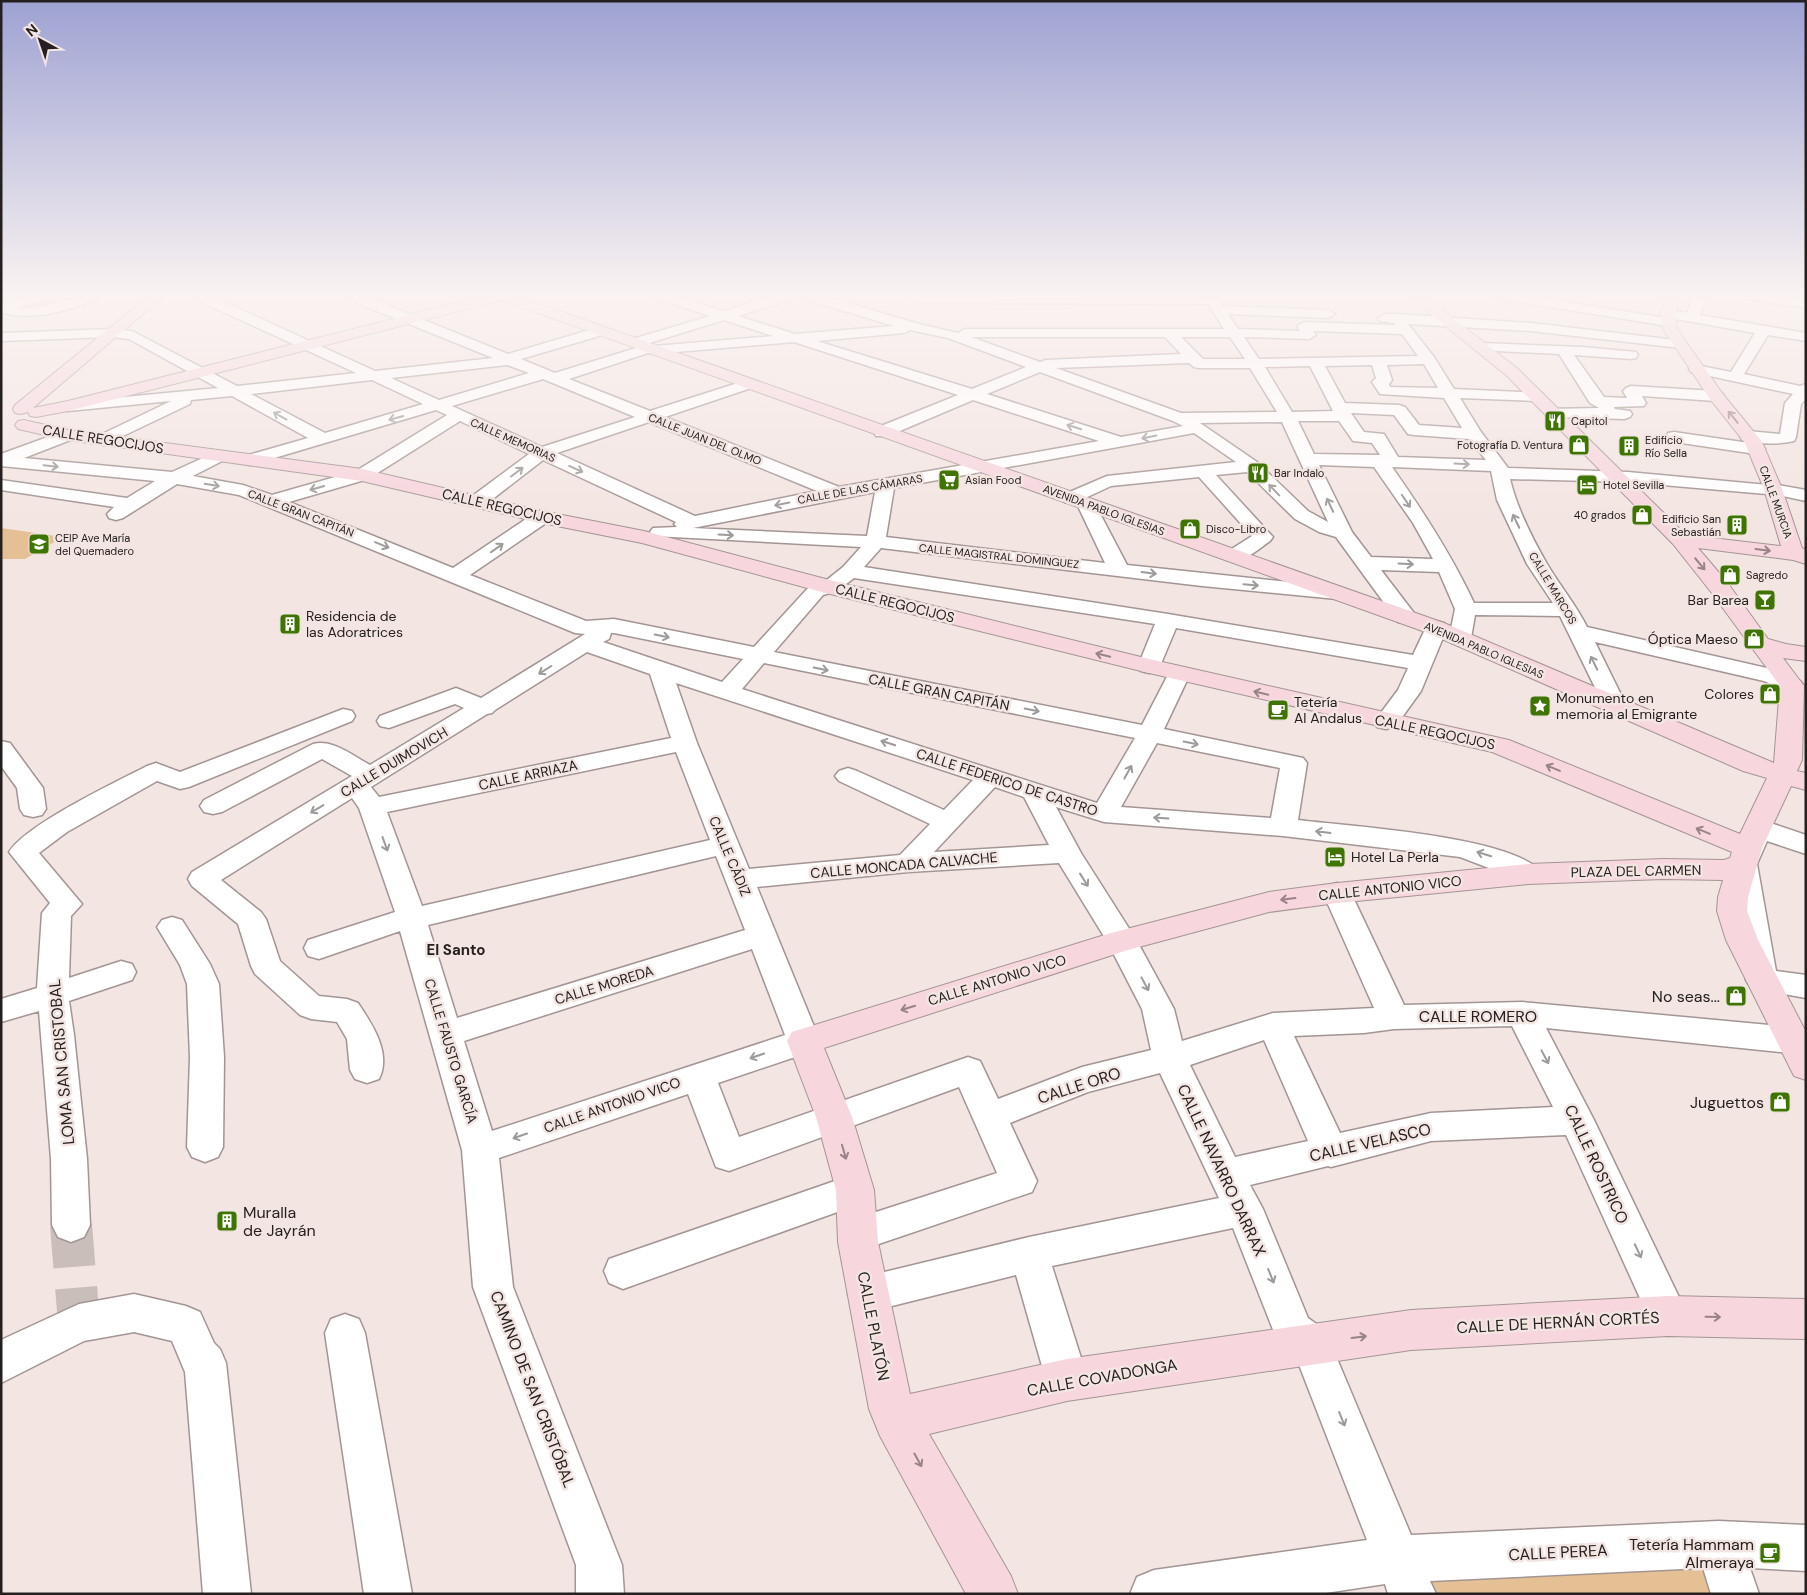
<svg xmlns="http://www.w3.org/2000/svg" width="1807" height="1595" viewBox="0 0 1807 1595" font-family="'DM Sans',sans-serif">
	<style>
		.green { fill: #e6c095 }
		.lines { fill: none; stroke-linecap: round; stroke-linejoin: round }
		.street-tunnel { stroke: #cabebb; stroke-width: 42; stroke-dasharray: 42 21; stroke-linecap: butt }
		.street-casing { stroke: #a29593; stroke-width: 3 }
		.secondary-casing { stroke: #a29593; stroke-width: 2 }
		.street { fill: #fff; fill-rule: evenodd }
		.secondary { fill: #f7d6de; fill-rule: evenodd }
		.oneway { stroke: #9d9b9a }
		.oneway2 { stroke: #988488 }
		.labels { text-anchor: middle; stroke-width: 5; stroke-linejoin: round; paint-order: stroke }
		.far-poi-label { font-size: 11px; fill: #25201f; stroke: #f3e5e2; text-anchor: start }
		.far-street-label { font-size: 11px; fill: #25201f; stroke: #f3e5e2 }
		.street-label { font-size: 14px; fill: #25201f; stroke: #f3e5e2 }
		.poi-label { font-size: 14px; fill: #25201f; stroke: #f3e5e2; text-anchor: start }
		.neighbourhood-label { font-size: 15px; font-weight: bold; fill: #25201f; stroke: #f3e5e2 }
		.near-poi-label { font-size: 16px; fill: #25201f; stroke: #f3e5e2; text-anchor: end }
		.near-street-label { font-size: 16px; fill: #25201f; stroke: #f3e5e2 }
	</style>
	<rect width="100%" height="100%" fill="#f3e5e2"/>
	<path class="green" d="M1,528L63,537L25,559H1Z
		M1719,1544L1735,1594H1412L1399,1559Z"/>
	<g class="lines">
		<path class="street-tunnel" d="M71,1225L79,1323"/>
		<g class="street-casing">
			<path id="street" d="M33,295H54L53,298L17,308C46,310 71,295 99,295L98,298C68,311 35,321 3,313L1,310L3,303Z
				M192,295H209L375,371L493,358L345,298L344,295H362L508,354L596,328H606L608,331L606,334L521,359L555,373L649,344L654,346L773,336L724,320L646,344H636L634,341L636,338L710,316L654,298L653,295H673L724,311L777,295H797L796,298L738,316L795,334L894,326L801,298L800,295H820L919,324L958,333L965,329H1224L1208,304L918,303L911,299L913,296L1215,295L1222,306L1328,310L1335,314L1328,318L1228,314L1238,329L1300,331L1297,326L1304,322L1396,325L1393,323L1380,321L1378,318L1385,314H1397L1531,323L1685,341L1687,344L1685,347L1680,348L1531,331L1408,324L1434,357L1454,389L1542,393L1544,396L1542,399L1536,401L1460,398L1481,432L1508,468L1628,472L1768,485L1773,484L1806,490V501L1778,495L1628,482L1510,479C1517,508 1532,538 1547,564C1560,586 1576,605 1587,627L1780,671L1800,681L1804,686L1800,691L1792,693L1764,681L1595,642L1627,707L1623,712L1615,714L1607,712L1560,616L1475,615L1471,638L1468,643L1460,645L1452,643L1449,638L1455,609L1439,572L1381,570L1417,617L1414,622L1406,623L1398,622L1336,537L1319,532L1295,519L1247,472L1216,475L1273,537L1270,541C1257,550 1243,564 1227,560L1224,556L1227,552L1252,536L1199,477L1111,486L1083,499L1093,500L1095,504L1127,565L1337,587L1344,589L1347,593L1344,597L1337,599L1202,586L881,548L864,567L1168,614L1413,655L1428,623L1436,621L1444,623L1447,628L1421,691L1395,727L1386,729L1377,727L1374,722L1398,690L1408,668L1176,628L1160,666L1157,671L1149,673L1141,671L1138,666L1155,624L854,578L837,591L823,595L774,652L1142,725L1171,669L1179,667L1187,669L1190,674L1164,729L1303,758L1307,763L1298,820C1344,826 1519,836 1542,874L1538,881L1528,883L1460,857L1283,836L1104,822L1056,807L1081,853L1137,941L1174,1009L1182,1041L1273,1013L1374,1008L1323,893L1327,886L1337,883L1347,886L1351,893L1404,1005L1522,1002L1791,1027L1803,1031C1806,1038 1806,1042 1803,1049L1791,1053L1546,1028L1594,1120L1688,1316L1682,1329L1668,1335L1654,1329L1566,1135L1431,1141L1331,1167L1328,1166L1250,1185L1263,1209L1308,1318L1325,1330L1411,1535L1719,1521L1806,1525V1571L1750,1568L1759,1594H1711L1703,1568L1430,1581L1436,1594H1388L1385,1584L1319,1594H1130L1137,1577L1154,1570L1367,1540L1296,1357L1279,1345L1233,1228L1052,1266L1088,1380L1082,1394L1067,1400L1052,1394L1046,1380L1016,1275L868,1312L854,1307L848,1294L854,1281L868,1276L1029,1237L1219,1198L1160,1073L1088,1092L1010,1123L1037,1181L1032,1192L858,1251L845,1246L839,1234L845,1222L997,1173L959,1087L729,1171L716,1167L688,1094L499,1158L513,1287L622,1565L624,1594H576V1565L473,1287L462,1150L400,931L319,959L308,956L304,948L308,940L395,912L359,808L352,798L221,880L261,912L266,919L280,961L319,996L347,999L358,1003C372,1024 392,1053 379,1079L367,1083L355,1079L350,1070L347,1039L337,1022L311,1019L300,1015L255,974L251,966L238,924L192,886L188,879L192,872L352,776L322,759L222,812L213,814L204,812L200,806L204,800L313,744C333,739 353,756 370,765L464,708L455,704L389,728L380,726L377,721L380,716L456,688L481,698L585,634L575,633L239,495L177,484L123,518L116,520L109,518L107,514L114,507L1,490V480L127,498L155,481L1,466V454L67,430L73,431L75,435L73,439L24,458L172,472L218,451L224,452L227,456L224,460L193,476L243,485L272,495L356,471L447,415L436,410L251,465L245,464L242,460L245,456L308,438L232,396L191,400L190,404L104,445L98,444L96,440L98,436L171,401L68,411L62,409L60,406L62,403L218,388L129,339L112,337L1,341V333L112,329L132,331L237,386L356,373L193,298ZM910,330L948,338L1026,367L972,389L817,341L904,333ZM1313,331L1402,334L1418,356L1259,359L1244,337L1309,339L1316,335ZM971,337H1165L1181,354L1046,360L1040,362ZM1181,337H1230L1245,359H1203ZM794,342L958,395L876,428L874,432L876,436H888L973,400L1099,441L839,487L665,417L754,387L757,384L754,381H744L650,411L569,379L648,353L653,354ZM1189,363L1194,367L1199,368H1250L1277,412L1181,413L1056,368ZM1424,364L1438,388L1390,387L1389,384L1392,380L1387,365ZM507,365L529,373L439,400L391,378ZM1372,365L1376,378L1372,382L1380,394L1444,398L1462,428L1419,425L1405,407L1399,405L1345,403L1325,366ZM1310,366L1333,411L1292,412L1265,367ZM1040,372L1173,421L1183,426L1121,437L987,394ZM543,379L635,417L542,447L452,406ZM372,380L423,404L325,433L251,394ZM1351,413L1394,415L1408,434L1414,435L1469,439L1486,460L1398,457L1384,434L1364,432ZM460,421L529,454L471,497L469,501L471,505L478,507L485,505L543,460L676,522L674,524L677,527L653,528L650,532L653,536L861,547L843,567L823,583L809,587L754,647L614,619L586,621L470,575L549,521L551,517L549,513L542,511L535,513L453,568L289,502L368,479ZM1298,421H1339L1353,441L1372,443L1380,455L1314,454ZM649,422L817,491L695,516L557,453ZM1282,422L1328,522L1308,511L1257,462L1200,423ZM1194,433L1236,462L1107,476L1065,494L1062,498L1065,502L1071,503L1079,501L1077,504L1105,563L886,537L894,488ZM1319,465L1374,467L1413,523L1433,559L1371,557L1352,532ZM1392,467L1491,471L1497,500L1527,564L1553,603H1474C1451,554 1423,511 1392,467ZM875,492L867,536L693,528ZM611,633H614L743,659L722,682L603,642L609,639ZM587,652L650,674L671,738L379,797L371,787L487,714L492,713L495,710ZM764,663L1135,738L1097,803L742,689ZM676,683L973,780L944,810L857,771L848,768L839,771L835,776L839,781L930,824L900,855L749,869L697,743ZM1157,743L1280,768L1271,818L1121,807ZM676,752L710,840L422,906L387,812ZM995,787L1024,797L1049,845L934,852ZM716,856L745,930L457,1018L428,925ZM1059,863L1108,943L1142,1009L1151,1050L1082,1067L998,1099L980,1061L968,1057L739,1137L718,1083L816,1050L820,1041L757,887L908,872ZM752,949L785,1035L492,1131L464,1041ZM1512,1026L1553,1107L1431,1113L1340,1133L1294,1036L1364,1033L1394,1029ZM1264,1040L1308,1141L1235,1157L1190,1065Z
				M1493,295H1524L1666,318L1661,314L1663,311L1668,310L1687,313L1694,295H1707L1700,315L1806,333V341L1768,335L1744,374L1800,386L1806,384V399L1801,404L1796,437L1794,441C1777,445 1759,444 1742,440L1740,436L1742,432L1748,431L1780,434L1785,403L1793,394L1696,373L1691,372L1689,369L1691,366L1696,365L1731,372L1755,333L1670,318L1675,322L1668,326L1499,299Z
				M1657,295H1678L1680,297L1673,301L1658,298Z
				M1741,295H1773L1806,300V308L1747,299Z
				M1482,343L1582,347L1636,352L1638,355L1636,358L1631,359L1574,355L1604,397L1627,398L1623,391L1626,388L1631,386L1716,391L1722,393L1724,396L1722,399L1716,401L1642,396L1646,403L1644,406L1614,407L1615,409L1630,411L1632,414L1630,417L1624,419L1552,417L1546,415L1544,412L1546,409L1599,408L1590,403L1559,354L1477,350L1475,347L1477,344Z
				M1674,432L1756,444L1762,445L1765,449L1762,453L1756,454L1668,441L1666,437L1668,433Z
				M343,709L352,711L355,716L352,721L189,787L180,789L157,781L67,832L39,853L82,904L71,916L69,978L121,961L132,964L136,972L132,980L69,1001L74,1035L87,1159L90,1225L84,1237L71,1242L58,1237L52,1225L51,1159L39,1011L1,1022V999L37,988L42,913L50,903L9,852C27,824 114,783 147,766L156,763L180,772Z
				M1,741L10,743L43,788L46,809L42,815L33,817L24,815L20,809L17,788L1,766Z
				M1759,819L1806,835V854L1767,841L1757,864L1776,971L1806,975V998L1751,988L1746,980L1729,864L1749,822Z
				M172,917L182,920L210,964L219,984L224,1057L223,1147L218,1157L205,1162L192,1157L187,1147L190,1057L187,984L180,965L157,927L162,920Z
				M855,1174L868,1179L873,1190L868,1201L623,1289L609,1283L604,1271L609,1259Z
				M134,1294L186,1306L200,1312L214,1343L220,1349L226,1363L251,1594H203L185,1372L172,1341L134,1332L84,1341L1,1383V1340L79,1304Z
				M345,1314L359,1319L365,1333L412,1594H364L325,1333L331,1319Z"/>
		</g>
		<g class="secondary-casing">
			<path id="secondary" d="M150,295H165L33,408L68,401L488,295H514L1444,623L1774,763L1780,686L1711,592L1673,544L1506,375L1407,295H1423L1518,369L1686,535L1781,546L1764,489L1745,443L1710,399L1663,329L1661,314L1666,295H1680L1675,314L1677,329L1722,393L1762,442L1782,489L1802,548L1806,550V564L1793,560L1698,548L1727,582L1768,639L1786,644L1806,647V661L1783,658L1804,686L1802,760L1797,771L1806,773V790L1791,786L1762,848L1748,897L1747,911L1758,940L1806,1032V1080L1794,1076L1726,940L1717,911L1718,897L1723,880L1663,879L1528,884L1337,903L1269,912L1128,950L824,1048L852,1117L874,1190L878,1242L910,1394L1067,1359L1411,1310L1668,1296L1806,1299V1339L1668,1336L1411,1350L1067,1401L929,1434L1011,1576L1018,1594H966L880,1436L869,1409L838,1242L836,1190L816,1117L787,1041L792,1032L1111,933L1269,892L1337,883L1528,864L1663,859L1724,860L1730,858L1732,852L1492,752L1149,673L822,592L642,543L542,523L362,481L67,440L18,429L15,425L18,421L24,420L67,430L362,469L542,511L644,531L837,582L1149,659L1509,740L1740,834L1767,778L1743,771L1428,633L502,300L68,411L36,417L30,416L28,412L21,414L15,413L13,409L15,405Z"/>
		</g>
		<use href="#street" class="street"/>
		<use href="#secondary" class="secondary"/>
	</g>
	<defs><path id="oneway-shaft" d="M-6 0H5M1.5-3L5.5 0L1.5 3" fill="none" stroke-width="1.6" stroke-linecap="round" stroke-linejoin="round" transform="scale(1.25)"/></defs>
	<g class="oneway">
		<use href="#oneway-shaft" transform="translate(280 416) rotate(-151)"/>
		<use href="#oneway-shaft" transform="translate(396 418) rotate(164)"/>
		<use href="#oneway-shaft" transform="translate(1074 427) rotate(-162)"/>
		<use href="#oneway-shaft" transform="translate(1149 437) rotate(169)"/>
		<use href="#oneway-shaft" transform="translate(1462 464) rotate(3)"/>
		<use href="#oneway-shaft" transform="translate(51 466) rotate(6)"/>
		<use href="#oneway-shaft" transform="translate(576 469) rotate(24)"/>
		<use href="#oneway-shaft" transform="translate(517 472) rotate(-37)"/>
		<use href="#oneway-shaft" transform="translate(212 485) rotate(10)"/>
		<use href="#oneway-shaft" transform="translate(317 488) rotate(164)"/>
		<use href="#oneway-shaft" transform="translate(1274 490) rotate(-134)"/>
		<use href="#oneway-shaft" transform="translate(1406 501) rotate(56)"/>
		<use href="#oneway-shaft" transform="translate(782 504) rotate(169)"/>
		<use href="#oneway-shaft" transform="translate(1330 505) rotate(-115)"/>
		<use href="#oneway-shaft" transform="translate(1516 521) rotate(-116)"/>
		<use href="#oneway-shaft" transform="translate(726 535) rotate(3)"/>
		<use href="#oneway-shaft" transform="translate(382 545) rotate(22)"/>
		<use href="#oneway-shaft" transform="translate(497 548) rotate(-35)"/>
		<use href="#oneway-shaft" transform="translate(1406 564) rotate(3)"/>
		<use href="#oneway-shaft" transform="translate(1149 573) rotate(7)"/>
		<use href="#oneway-shaft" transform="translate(1251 585) rotate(5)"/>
		<use href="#oneway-shaft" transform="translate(662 636) rotate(12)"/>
		<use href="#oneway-shaft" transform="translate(1594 663) rotate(-116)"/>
		<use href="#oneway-shaft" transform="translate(821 669) rotate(11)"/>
		<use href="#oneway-shaft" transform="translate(545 670) rotate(148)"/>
		<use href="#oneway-shaft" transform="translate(1032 710) rotate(11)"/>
		<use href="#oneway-shaft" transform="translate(888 743) rotate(-162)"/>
		<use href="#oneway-shaft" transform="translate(1191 743) rotate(11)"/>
		<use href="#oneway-shaft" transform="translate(1128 772) rotate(-61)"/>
		<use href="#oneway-shaft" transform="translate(317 809) rotate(149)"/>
		<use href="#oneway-shaft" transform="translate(1161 818) rotate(-176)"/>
		<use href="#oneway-shaft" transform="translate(1323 832) rotate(-173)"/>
		<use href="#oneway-shaft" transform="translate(385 844) rotate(70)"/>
		<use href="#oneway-shaft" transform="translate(1484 854) rotate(-163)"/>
		<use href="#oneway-shaft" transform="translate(1084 880) rotate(58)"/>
		<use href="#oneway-shaft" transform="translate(1145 984) rotate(62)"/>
		<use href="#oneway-shaft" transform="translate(757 1056) rotate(161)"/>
		<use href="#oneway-shaft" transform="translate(1545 1057) rotate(62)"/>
		<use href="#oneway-shaft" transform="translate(520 1136) rotate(161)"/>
		<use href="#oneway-shaft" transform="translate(1638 1251) rotate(65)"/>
		<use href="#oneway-shaft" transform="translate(1271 1276) rotate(68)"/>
		<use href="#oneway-shaft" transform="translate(1342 1419) rotate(68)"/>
	</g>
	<g class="oneway2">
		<use href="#oneway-shaft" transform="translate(1733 417) rotate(-129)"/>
		<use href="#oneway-shaft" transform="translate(1763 550) rotate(7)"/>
		<use href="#oneway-shaft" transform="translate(1700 564) rotate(50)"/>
		<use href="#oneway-shaft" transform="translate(1103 655) rotate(-166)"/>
		<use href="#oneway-shaft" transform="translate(1261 693) rotate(-167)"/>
		<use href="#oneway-shaft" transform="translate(1553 768) rotate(-157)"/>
		<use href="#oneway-shaft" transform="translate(1703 831) rotate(-158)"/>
		<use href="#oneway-shaft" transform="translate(1288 899) rotate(173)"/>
		<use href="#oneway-shaft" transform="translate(908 1008) rotate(163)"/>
		<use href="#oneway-shaft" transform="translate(844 1152) rotate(74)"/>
		<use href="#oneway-shaft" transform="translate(1713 1317) rotate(1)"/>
		<use href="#oneway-shaft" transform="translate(1359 1337) rotate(-7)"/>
		<use href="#oneway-shaft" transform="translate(918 1460) rotate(61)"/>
	</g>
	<linearGradient id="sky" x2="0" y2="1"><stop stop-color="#9ea2d2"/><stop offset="0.57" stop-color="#faf3f2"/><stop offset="1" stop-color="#faf3f2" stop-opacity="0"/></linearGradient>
	<rect width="1807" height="518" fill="url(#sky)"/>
	<defs>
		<g id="restaurant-square" transform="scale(1.125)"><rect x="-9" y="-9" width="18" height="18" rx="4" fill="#3e7400" stroke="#f3e5e2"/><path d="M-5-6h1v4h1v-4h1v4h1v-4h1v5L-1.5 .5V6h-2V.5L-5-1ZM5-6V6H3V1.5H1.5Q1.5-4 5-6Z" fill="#fff"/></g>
		<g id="shop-square" transform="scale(1.125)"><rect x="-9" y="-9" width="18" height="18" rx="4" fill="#3e7400" stroke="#f3e5e2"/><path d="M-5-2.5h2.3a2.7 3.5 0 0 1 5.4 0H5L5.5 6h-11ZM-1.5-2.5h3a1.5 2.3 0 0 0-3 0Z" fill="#fff"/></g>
		<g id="building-square" transform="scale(1.125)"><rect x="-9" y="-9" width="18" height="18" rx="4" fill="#3e7400" stroke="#f3e5e2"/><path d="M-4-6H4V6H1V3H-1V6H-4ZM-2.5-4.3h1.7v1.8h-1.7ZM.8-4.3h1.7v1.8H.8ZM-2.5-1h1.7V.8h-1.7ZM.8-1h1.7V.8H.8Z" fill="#fff"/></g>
		<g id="supermarket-square" transform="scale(1.125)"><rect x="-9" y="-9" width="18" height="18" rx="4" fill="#3e7400" stroke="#f3e5e2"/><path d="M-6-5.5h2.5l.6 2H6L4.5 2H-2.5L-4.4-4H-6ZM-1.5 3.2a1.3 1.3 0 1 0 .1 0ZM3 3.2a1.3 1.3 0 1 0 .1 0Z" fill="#fff"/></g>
		<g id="hotel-square" transform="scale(1.125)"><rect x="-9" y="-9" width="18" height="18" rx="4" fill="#3e7400" stroke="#f3e5e2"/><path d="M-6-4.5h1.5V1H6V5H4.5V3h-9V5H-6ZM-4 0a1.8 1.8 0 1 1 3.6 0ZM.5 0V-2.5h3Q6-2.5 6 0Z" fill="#fff"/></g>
		<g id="school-square" transform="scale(1.125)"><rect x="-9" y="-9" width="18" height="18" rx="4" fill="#3e7400" stroke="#f3e5e2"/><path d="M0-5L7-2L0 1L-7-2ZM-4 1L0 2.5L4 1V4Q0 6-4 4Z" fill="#fff"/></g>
		<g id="bar-square" transform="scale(1.125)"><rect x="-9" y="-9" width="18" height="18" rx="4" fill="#3e7400" stroke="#f3e5e2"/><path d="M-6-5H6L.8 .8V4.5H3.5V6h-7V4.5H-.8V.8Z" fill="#fff"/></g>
		<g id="sight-square" transform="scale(1.125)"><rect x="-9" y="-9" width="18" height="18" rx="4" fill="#3e7400" stroke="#f3e5e2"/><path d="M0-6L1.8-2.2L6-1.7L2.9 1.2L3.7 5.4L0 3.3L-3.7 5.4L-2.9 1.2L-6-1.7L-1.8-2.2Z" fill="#fff"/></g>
		<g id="cafe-square" transform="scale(1.125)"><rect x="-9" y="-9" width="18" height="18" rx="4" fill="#3e7400" stroke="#f3e5e2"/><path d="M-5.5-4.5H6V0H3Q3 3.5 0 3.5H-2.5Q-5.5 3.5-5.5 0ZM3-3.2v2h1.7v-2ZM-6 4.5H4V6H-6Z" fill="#fff"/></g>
	</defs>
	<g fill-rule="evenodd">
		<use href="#restaurant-square" x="1555" y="421"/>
		<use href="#shop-square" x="1579" y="445"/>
		<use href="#building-square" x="1629" y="446"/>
		<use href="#restaurant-square" x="1258" y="473"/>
		<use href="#supermarket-square" x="949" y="480"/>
		<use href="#hotel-square" x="1587" y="485"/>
		<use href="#shop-square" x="1642" y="515"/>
		<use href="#building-square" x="1737" y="525"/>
		<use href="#shop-square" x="1190" y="529"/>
		<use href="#school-square" x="39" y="544"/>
		<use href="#shop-square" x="1730" y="575"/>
		<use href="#bar-square" x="1765" y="600"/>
		<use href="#building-square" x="290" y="624"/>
		<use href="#shop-square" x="1754" y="639"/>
		<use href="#shop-square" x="1770" y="694"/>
		<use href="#sight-square" x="1540" y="706"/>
		<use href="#cafe-square" x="1278" y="710"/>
		<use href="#hotel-square" x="1335" y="857"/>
		<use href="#shop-square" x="1736" y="996"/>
		<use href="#shop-square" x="1780" y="1102"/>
		<use href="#building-square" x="227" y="1221"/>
		<use href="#cafe-square" x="1770" y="1553"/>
	</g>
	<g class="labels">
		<g class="far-poi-label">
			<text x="1571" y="425">Capitol</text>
			<text x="1645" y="444">Edificio<tspan x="1645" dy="13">Río Sella</tspan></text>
			<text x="1563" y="449" text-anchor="end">Fotografía D. Ventura</text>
			<text x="1274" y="477">Bar Indalo</text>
			<text x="965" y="484">Asian Food</text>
			<text x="1603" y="489">Hotel Sevilla</text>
			<text x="1626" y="519" text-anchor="end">40 grados</text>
			<text x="1721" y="523" text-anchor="end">Edificio San<tspan x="1721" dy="13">Sebastián</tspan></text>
			<text x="1206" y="533">Disco-Libro</text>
			<text x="55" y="542">CEIP Ave María<tspan x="55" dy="13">del Quemadero</tspan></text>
			<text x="1746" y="579">Sagredo</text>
		</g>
		<g class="far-street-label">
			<text transform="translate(705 439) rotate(22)" y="4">CALLE JUAN DEL OLMO</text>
			<text transform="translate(513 440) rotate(24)" y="4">CALLE MEMORIAS</text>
			<text transform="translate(860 489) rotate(-10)" y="4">CALLE DE LAS CÁMARAS</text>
			<text transform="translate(1776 502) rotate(70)" y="4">CALLE MURCIA</text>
			<text transform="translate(1104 510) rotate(20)" y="4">AVENIDA PABLO IGLESIAS</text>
			<text transform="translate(301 513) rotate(21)" y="4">CALLE GRAN CAPITÁN</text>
			<text transform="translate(999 556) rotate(6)" y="4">CALLE MAGISTRAL DOMINGUEZ</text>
			<text transform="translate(1553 588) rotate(59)" y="4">CALLE MARCOS</text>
			<text transform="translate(1484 650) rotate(23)" y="4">AVENIDA PABLO IGLESIAS</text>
		</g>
		<g class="street-label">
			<text transform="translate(103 439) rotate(9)" y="5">CALLE REGOCIJOS</text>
			<text transform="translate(502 507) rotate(13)" y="5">CALLE REGOCIJOS</text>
			<text transform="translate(895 603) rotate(14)" y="5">CALLE REGOCIJOS</text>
			<text transform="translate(939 692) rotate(11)" y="5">CALLE GRAN CAPITÁN</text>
			<text transform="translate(1435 732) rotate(12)" y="5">CALLE REGOCIJOS</text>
			<text transform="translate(394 762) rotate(-31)" y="5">CALLE DUIMOVICH</text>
			<text transform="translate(528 775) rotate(-12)" y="5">CALLE ARRIAZA</text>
			<text transform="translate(1007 782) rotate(18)" y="5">CALLE FEDERICO DE CASTRO</text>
			<text transform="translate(730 856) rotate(67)" y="5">CALLE CÁDIZ</text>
			<text transform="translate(904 865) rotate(-5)" y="5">CALLE MONCADA CALVACHE</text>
			<text transform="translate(1636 871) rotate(-1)" y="5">PLAZA DEL CARMEN</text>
			<text transform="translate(1390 888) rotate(-6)" y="5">CALLE ANTONIO VICO</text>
			<text transform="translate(997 980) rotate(-17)" y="5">CALLE ANTONIO VICO</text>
			<text transform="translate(604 985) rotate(-17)" y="5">CALLE MOREDA</text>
			<text transform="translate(451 1051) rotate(73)" y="5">CALLE FAUSTO GARCÍA</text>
			<text transform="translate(612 1105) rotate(-19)" y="5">CALLE ANTONIO VICO</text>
		</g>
		<g class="poi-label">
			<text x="1749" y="605" text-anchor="end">Bar Barea</text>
			<text x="306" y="621">Residencia de<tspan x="306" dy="16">las Adoratrices</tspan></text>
			<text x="1738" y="644" text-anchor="end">Óptica Maeso</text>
			<text x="1754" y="699" text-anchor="end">Colores</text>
			<text x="1556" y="703">Monumento en<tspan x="1556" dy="16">memoria al Emigrante</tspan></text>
			<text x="1294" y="707">Tetería<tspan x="1294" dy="16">Al Andalus</tspan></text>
			<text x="1351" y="862">Hotel La Perla</text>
		</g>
		<g class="neighbourhood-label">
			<text x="456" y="955">El Santo</text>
		</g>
		<g class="near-poi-label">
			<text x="1720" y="1002">No seas...</text>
			<text x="1764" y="1108">Juguettos</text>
			<text x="243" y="1218" text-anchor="start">Muralla<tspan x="243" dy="18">de Jayrán</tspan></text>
			<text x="1754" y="1550">Tetería Hammam<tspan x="1754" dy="18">Almeraya</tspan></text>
		</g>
		<g class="near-street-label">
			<text x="1478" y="1022">CALLE ROMERO</text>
			<text transform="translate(61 1062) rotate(-95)" y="6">LOMA SAN CRISTOBAL</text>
			<text transform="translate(1079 1085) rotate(-18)" y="6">CALLE ORO</text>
			<text transform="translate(1370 1142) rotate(-13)" y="6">CALLE VELASCO</text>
			<text transform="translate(1597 1164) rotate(65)" y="6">CALLE ROSTRICO</text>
			<text transform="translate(1222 1170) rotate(65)" y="6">CALLE NAVARRO DARRAX</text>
			<text transform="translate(1558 1322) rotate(-3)" y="6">CALLE DE HERNÁN CORTÉS</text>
			<text transform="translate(874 1326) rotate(79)" y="6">CALLE PLATÓN</text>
			<text transform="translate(1102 1377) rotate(-10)" y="6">CALLE COVADONGA</text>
			<text transform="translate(533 1389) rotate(69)" y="6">CAMINO DE SAN CRISTÓBAL</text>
			<text transform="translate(1558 1552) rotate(-3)" y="6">CALLE PEREA</text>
		</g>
	</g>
	<rect width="1807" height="1595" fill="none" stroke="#25201f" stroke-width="5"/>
	<g transform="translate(40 40) rotate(320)" stroke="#f3e5e2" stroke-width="4" paint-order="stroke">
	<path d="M0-4L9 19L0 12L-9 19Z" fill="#25201f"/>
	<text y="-8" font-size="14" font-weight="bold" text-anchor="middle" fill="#25201f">N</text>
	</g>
</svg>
